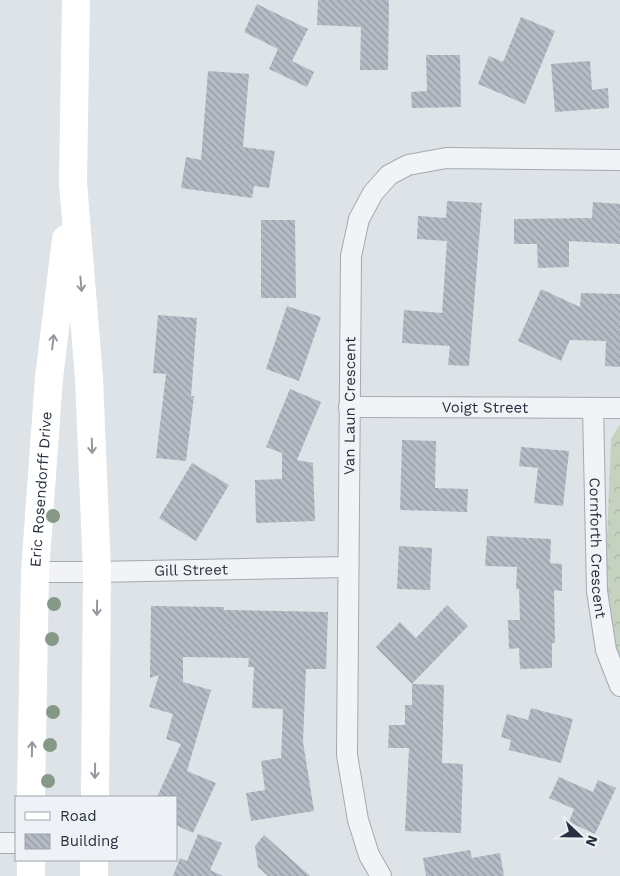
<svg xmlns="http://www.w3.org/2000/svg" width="620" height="876" viewBox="0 0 620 876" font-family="'Work Sans',sans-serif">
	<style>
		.forest { fill: url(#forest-crowns) }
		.building { fill: url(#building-back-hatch) }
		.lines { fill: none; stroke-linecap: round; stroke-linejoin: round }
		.street-casing { stroke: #a3aab2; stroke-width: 22 }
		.street { stroke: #f1f3f6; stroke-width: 20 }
		.secondary { stroke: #fff; stroke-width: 28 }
		.tree { fill: #869886 }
		.oneway { stroke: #93989f }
		.labels { text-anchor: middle; stroke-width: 4.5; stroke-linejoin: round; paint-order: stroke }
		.street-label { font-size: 15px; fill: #27313f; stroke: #eef1f6 }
	</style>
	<defs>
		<pattern id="forest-crowns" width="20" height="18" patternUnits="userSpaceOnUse" patternTransform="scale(1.25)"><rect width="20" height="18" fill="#c5d2bf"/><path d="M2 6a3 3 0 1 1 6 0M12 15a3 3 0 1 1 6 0" fill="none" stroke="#a9b5a5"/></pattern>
		<pattern id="building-back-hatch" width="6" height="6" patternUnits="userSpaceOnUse" patternTransform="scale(1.25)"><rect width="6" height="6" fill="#b6bcc5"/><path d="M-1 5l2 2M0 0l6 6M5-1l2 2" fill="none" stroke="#9499a1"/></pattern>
	</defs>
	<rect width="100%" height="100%" fill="#dee3e8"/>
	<path class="forest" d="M620,424V662L614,646L605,589L611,439Z"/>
	<path class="building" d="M318,0H389L388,70H360L361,27L317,25Z
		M257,4L308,29L292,61L314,72L307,87L269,69L278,49L244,32Z
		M521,17L555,31L525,104L478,84L489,56L503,62Z
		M426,55H460L461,107L412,108L411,92L427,91Z
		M590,61L592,90L608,88L609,108L555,112L551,64Z
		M208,71L249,74L243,147L275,151L269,188L254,186L252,198L181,188L186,157L201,160Z
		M447,201L482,203L469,366L448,365L450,346L402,343L404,310L442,313L447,241L417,239L418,216L446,218Z
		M593,202L620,204V244L569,241V267L538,268L537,244H514V219L592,218Z
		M261,220H295L296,298H261Z
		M541,289L580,307L581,293L620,294V367L605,366L606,341L570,340L561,361L518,341Z
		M287,306L321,317L299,381L266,369Z
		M158,315L197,318L191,396H194L186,461L156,458L166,374L153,373Z
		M290,389L321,402L297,460L313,463L315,521L256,523L255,480L282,479V453L266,447Z
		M402,440L436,441L435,488L468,489L467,512L400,510Z
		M521,447L569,451L563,506L534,503L538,468L519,466Z
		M192,463L229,485L196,541L159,518Z
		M487,536L551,539L550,563L562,564V591L554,590L555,643H552V668L520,669L519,648L509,649L508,620H520L519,589H516L517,567L485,566Z
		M399,546L432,548L430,590L397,589Z
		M447,605L468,626L412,684L376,647L400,622L416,638Z
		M151,606L224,607V610L328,612L326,669H306L303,742L314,811L251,821L246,793L265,790L261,761L281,758L283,709L252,708L254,667H248L249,658L183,657V682L211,690L187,771L216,783L193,833L176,825V797H157L181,744L166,739L173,714L149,707L159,675L150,678Z
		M412,684L444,685L442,763L463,764L461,833L405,831L409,748H388L389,725H405V705H412Z
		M531,708L573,719L561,763L509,750L511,740L501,737L507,714L528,720Z
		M559,777L593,792L598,780L616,788L595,834L569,822L574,809L549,798Z
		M198,834L222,843L210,870L223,876H173L180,858L187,861Z
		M264,835L310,876H268L258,867L255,846Z
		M470,850L472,858L500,853L504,876H426L423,858Z"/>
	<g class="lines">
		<g class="street-casing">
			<g id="street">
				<path id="s1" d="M349,407L620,408"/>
				<path id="s2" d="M593,408L597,591L606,650L620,686"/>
				<path id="s3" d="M35,572H97L348,567"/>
				<path d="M0,843H16"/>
				<path id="s4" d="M381,876L369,855L358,820L347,755L351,256L359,219L373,193L389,175L408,165L446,158L620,160"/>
			</g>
		</g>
		<use href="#street" class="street"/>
		<g class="secondary">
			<path d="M76,0L73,183L89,378L97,572L95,797"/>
			<path id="s5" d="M31,797L35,572L49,378L66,239"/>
			<path d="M31,860V876"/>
			<path d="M94,876V860"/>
		</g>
	</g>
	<g class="tree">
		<circle cx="53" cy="516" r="7"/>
		<circle cx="54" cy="604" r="7"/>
		<circle cx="52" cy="639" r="7"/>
		<circle cx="53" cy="712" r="7"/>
		<circle cx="50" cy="745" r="7"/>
		<circle cx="48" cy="781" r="7"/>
	</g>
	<defs><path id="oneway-shaft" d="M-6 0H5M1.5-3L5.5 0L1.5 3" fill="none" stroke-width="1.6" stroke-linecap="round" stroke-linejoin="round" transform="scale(1.25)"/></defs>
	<g class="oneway">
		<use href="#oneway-shaft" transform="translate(81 284) rotate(85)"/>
		<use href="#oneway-shaft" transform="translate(53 342) rotate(-83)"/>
		<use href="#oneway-shaft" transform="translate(92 446) rotate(88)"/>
		<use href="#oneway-shaft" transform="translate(97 608) rotate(91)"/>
		<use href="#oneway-shaft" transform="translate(32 749) rotate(-89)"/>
		<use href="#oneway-shaft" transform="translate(95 771) rotate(91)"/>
	</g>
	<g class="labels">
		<g class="street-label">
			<text dy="5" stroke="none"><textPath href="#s4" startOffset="476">Van Laun Crescent</textPath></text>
			<text dy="5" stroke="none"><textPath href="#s1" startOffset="136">Voigt Street</textPath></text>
			<text dy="5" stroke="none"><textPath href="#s5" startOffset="308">Eric Rosendorff Drive</textPath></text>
			<text dy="5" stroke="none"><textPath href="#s2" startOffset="140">Cornforth Crescent</textPath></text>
			<text dy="5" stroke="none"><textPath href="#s3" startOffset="156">Gill Street</textPath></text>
		</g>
	</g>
	<rect x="15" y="796" width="162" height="65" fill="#eef1f6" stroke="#9ea4ad"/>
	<rect x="25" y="812" width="25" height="8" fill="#ffffff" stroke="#9ea4ad"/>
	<text x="60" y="821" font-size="15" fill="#27313f">Road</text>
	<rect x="25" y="834" width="25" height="15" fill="url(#building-back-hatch)" stroke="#9ea4ad"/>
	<text x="60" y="846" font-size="15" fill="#27313f">Building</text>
	<g transform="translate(580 836) rotate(112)" stroke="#eef1f6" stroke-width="4" paint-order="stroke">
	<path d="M0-4L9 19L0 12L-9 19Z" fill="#27313f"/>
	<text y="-8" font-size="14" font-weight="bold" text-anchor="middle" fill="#27313f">N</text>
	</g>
</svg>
